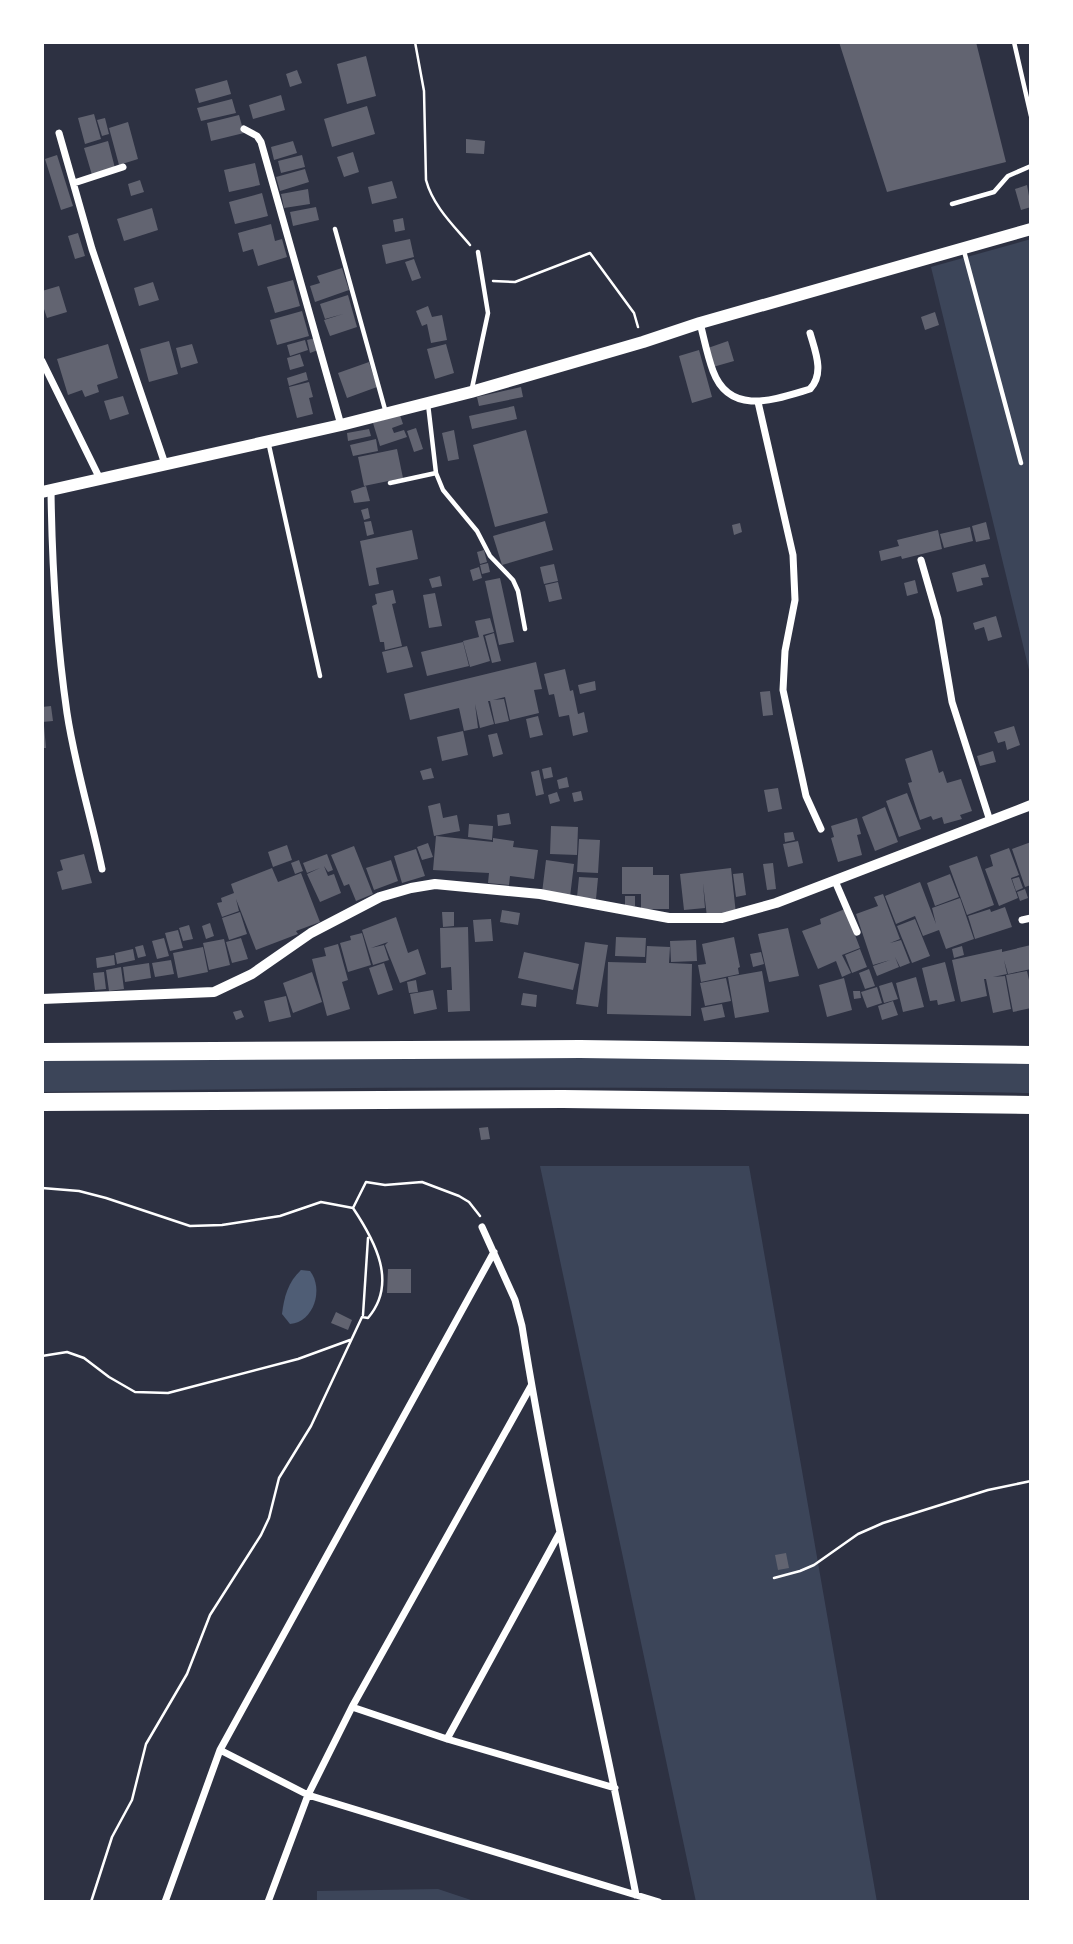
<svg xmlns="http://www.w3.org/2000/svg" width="1073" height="1944" viewBox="0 0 1073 1944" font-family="'Varela Round',sans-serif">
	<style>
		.green { fill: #3c4559 }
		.water { fill: #4f5d75 }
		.building { fill: #626471 }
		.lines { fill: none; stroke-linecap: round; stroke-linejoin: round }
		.path { stroke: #fff; stroke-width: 2.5 }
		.service { stroke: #fff; stroke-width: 4.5 }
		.minor { stroke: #fff; stroke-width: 7 }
		.tertiary { stroke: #fff; stroke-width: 10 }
		.secondary { stroke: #fff; stroke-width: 12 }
		.motorway { stroke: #fff; stroke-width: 18 }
	</style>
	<rect width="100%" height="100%" fill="#2d3142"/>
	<path class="green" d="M1031,239V678L931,267Z
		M552,1056L1031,1062V1093C702,1086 371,1086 42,1092V1060Z
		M540,1166H749L877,1902H696Z
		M438,1889L477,1902H317V1891Z"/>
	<path class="water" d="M301,1270L310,1271C324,1289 314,1322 290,1324L282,1314C284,1297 288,1282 301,1270Z"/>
	<path class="building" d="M839,42H976L1006,162L887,192Z
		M366,56L376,96L347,104L337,64Z
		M297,70L302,83L290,87L286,74Z
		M227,80L231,94L199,103L195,89Z
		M281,95L285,110L253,119L249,105Z
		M232,99L236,113L201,121L197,108Z
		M367,106L375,134L332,147L324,119Z
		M94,114L101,139L85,144L78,118Z
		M239,115L244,133L211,141L207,123Z
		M105,118L109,134L102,136L97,120Z
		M128,122L138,159L119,165L109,128Z
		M466,139L485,141L484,154L466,153Z
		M108,141L115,168L92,175L84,148Z
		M293,141L297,153L274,160L271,147Z
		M353,152L359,172L344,177L337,157Z
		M57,155L73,206L61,210L45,159Z
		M302,155L305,167L281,173L278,161Z
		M255,163L260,185L229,192L224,170Z
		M305,169L309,182L280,191L276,177Z
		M140,180L144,192L131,196L128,184Z
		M392,181L397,198L372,204L368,187Z
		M1027,185L1031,207L1021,210L1015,189Z
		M308,189L310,204L284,208L281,194Z
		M262,193L268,216L235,224L229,202Z
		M316,207L319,220L293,226L290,212Z
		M152,208L158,230L124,241L117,219Z
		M403,218L405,230L395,232L393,220Z
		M271,224L275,241L282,239L287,257L258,266L253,249L243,252L238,233Z
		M78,233L85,256L75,259L68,236Z
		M410,239L414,257L386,264L382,245Z
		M414,259L421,278L412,281L405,262Z
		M342,268L349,290L315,302L310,286L320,283L317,276Z
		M293,280L300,306L275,313L267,287Z
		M153,282L159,300L139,306L134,288Z
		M59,286L67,312L47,318L42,303V291Z
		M348,295L357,327L330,336L324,320L343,314L325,319L320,304Z
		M428,306L432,317L442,315L447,340L431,343L427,324L422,326L416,311Z
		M302,311L309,336L277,345L270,320Z
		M935,312L939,325L925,330L921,317Z
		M315,338L318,350L310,353L307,340Z
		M305,340L308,350L290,356L287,345Z
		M169,341L178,374L149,382L140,349Z
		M728,341L734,361L713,367L708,348Z
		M108,344L118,378L97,385L99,392L85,397L82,390L68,395L57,359Z
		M192,344L198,363L181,368L176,348Z
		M446,344L454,373L435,379L427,349Z
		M699,350L712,397L692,403L679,356Z
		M300,354L304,366L290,370L287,358Z
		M369,362L377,387L347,398L338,373Z
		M306,372L308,380L289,386L287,378Z
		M309,382L313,397L309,398L313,414L297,418L289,387Z
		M521,387L523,397L479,406L477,397Z
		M123,396L129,414L110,420L104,401Z
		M514,406L517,419L472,429L469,416Z
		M400,415L403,424L392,428L394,433L404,430L407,437L380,446L373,423Z
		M416,428L423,449L414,452L407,431Z
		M369,429L371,436L348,441L347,433Z
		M454,430L459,459L448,461L442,433Z
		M526,430L548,513L495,527L473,445Z
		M376,439L378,451L353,456L350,445Z
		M397,449L403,478L364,486L358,457Z
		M366,486L370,501L354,503L351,491Z
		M368,508L370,518L364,520L361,510Z
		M371,521L374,534L367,536L364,522Z
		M545,521L553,550L502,565L493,536Z
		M986,522L990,539L976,542L972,526Z
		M740,523L742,532L734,535L732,525Z
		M970,527L973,541L944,548L940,534Z
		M412,530L418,559L376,568L379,584L369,586L360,541Z
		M938,530L942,549L902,559L901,556L881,561L879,551L899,546L897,540Z
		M484,550L487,562L480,564L477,552Z
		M488,563L490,572L482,574L480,565Z
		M554,564L558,581L544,584L540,567Z
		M985,564L989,577L981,578L983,585L957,592L952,573Z
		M479,567L482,578L473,581L470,570Z
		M440,576L442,586L432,588L429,579Z
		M500,578L514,642L499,645L485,581Z
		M915,580L918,593L907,596L904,583Z
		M558,582L562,599L549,602L545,585Z
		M393,590L396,603L392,604L402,646L385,650L384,642H380L372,606L377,604L375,594Z
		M435,593L442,626L429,628L423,595Z
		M996,616L1002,637L988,641L984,627L975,630L973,623Z
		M490,618L494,632L483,635L490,661L470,667L463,641L479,637L475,621Z
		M494,633L501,661L492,663L485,636Z
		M463,642L469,666L427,676L421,652Z
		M407,646L413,667L387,673L382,652Z
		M536,662L542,689L534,690L539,713L510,720L505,697L493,700L504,699L509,721L495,724L490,701H488L494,724L480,728L475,704L478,728L464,731L459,708L410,720L404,694Z
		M565,669L570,691L573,690L578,714L584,712L588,732L573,736L569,715L559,717L554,694L549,695L544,674Z
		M595,681L596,690L580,694L578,685Z
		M770,691L773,715L763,716L760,692Z
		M51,706L53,721L42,722V707Z
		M538,716L543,735L530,738L526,719Z
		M42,726H44L46,748H42Z
		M1014,726L1020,745L1007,750L1005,741L998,743L994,732Z
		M463,731L468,755L442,761L437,737Z
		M497,733L503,754L493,757L488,735Z
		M932,750L939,773L943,771L947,783L961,779L972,811L960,815L962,819L944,824L942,817L933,820L931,816L920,820L908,783L912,782L905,759Z
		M993,751L996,762L980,766L977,756Z
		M551,767L553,777L544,779L542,769Z
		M431,768L434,778L423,780L420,771Z
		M539,770L544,794L536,796L531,772Z
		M567,777L569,787L559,789L557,780Z
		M778,788L782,809L768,812L764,790Z
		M581,791L583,800L574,802L572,793Z
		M557,792L560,801L550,804L548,795Z
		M907,793L921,829L899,837L886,801Z
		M440,803L443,818L457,815L460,831L434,836L428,806Z
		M885,807L898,842L875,851L862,817Z
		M509,813L511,824L498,826L497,815Z
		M857,818L861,834L857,835L862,855L838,862L831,838L834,837L831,826Z
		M469,824L493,826L492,840L468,837Z
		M551,826L578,827L577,855L550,854Z
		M793,832L795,840L785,842L784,833Z
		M436,836L493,842V838L514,841L513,847L538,850L534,879L510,876L509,885L488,883L489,873L433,870Z
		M579,839L600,840L598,873L577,872Z
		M798,841L803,863L788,867L783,844Z
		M1031,842V885L1025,887L1012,849Z
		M428,843L433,857L422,860L417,847Z
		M287,845L292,860L273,867L268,852Z
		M354,846L373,894L356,901L349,884L344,886L331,855Z
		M1009,848L1019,875L1011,878L1018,898L999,906L985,869L993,866L990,855Z
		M416,849L425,876L402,883L394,856Z
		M84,854L92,883L62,890L57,872L63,870L60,860Z
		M327,854L333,870L328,872L324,866L328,876L334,874L341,893L320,902L307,874L320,868L307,873L303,863Z
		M977,856L994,905L967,915L949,866Z
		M299,860L303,871L295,874L291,863Z
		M391,860L398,881L374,890L366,868Z
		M546,860L574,864L570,897L542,893Z
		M773,863L776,889L767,890L763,864Z
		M622,867H653V875H669V909H641V894H622Z
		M272,868L278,882L301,873L320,922L296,931L298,934L256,950L236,899L239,911L222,917L217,903L222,902L221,898L234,893L231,884Z
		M731,868L736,914L707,917L703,883L705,908L684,910L680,874Z
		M743,873L746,895L736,897L733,874Z
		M950,874L959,897L935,906L927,883Z
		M579,877L598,878L596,899L577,897Z
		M1019,877L1023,888L1016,891L1012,879Z
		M920,882L936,924L932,908L960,898L974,939L946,949L939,930L923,936L915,916L896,924L885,896Z
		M1025,889L1028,898L1020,901L1017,892Z
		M883,894L900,939L890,943L901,940L910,963L900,967L895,957L899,967L877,976L873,966L890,960L873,965L856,914L878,906L874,897Z
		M625,896H635V906H625Z
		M1005,907L1012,927L975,939L968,916L990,909L991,912Z
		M845,909L860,948L842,955L851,973L842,977L836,961L818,969L802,931L821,924L820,919Z
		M502,910L520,913L518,925L500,922Z
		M240,912L247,934L229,940L222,918Z
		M442,912H454V926L443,927Z
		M396,917L408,953L418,949L426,974L400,983L385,945L388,942L371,948L384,945L389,960L373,965L362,930Z
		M491,919L493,941L475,942L473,920Z
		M915,919L930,956L912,963L897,926Z
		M210,923L214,936L206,939L202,926Z
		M189,925L193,939L183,941L179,928Z
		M468,927L470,1011L448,1012L447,990H452L451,967L441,968L440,928Z
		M788,928L799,976L769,982L758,934Z
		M178,930L183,948L170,951L165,933Z
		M362,933L371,965L348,972L340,943L351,940L350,936Z
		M616,937L646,938L645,957L615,956Z
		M734,937L740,967L738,968L739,974L701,982L698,965L706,964L702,944Z
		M164,938L169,956L157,959L152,941Z
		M241,938L248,959L232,963L226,942Z
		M224,939L230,965L209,970L203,943Z
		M696,940L697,961L671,962L670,941Z
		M585,942L608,945L598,1007L576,1004Z
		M338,944L348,980L342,982L350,1009L327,1016L312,959L326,956L324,948Z
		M143,945L146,956L138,958L135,947Z
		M1031,945V969L1008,974L1004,960L1007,974L993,977L1005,976L1011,1009L993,1013L986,979H984L987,996L961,1002L952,960L1002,949V952Z
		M647,946L670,947L669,963L692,964L691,1016L607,1014L608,962L646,963Z
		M962,946L964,955L954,958L952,949Z
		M203,947L208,972L178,978L173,953Z
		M133,949L135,960L117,964L115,953Z
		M860,949L867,967L852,973L845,955Z
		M524,952L579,964L573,990L518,978Z
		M761,952L764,964L753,967L750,954Z
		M114,955L115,965L97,968L96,958Z
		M171,960L174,974L155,977L152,963Z
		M945,962L955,1001L938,1005L937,1000L930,1001L922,968Z
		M149,963L151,978L125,982L123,967Z
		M384,963L393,990L378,995L369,968Z
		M121,967L124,989L109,991L106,970Z
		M869,969L875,986L865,989L859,973Z
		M762,971L769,1012L735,1018L728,977Z
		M1027,971L1031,989V1008L1013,1012L1006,975Z
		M104,972L106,989L95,990L93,973Z
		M312,972L322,1002L293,1013L283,983Z
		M916,977L924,1007L903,1012L896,983Z
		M726,978L731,1001L705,1006L700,983Z
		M844,978L852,1010L827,1017L819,985Z
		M416,980L418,992L409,993L407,982Z
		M892,982L898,999L884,1003L879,986Z
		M877,987L882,1003L867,1008L861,992Z
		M433,990L437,1009L414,1014L410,994Z
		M853,991H860L861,998L854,999Z
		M523,993L537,995L536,1007L521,1005Z
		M286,996L291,1017L269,1022L264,1001Z
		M893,1001L898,1015L882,1020L878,1006Z
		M722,1004L725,1017L704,1021L701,1008Z
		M241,1010L244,1017L236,1020L233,1012Z
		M488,1127L490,1139L481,1140L479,1128Z
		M388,1269H411V1293H387Z
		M336,1312L352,1320L348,1330L331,1323Z
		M786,1553L789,1568L778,1570L775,1555Z"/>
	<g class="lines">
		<path class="path" d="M415,42L424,91L426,180C433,206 453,225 470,245
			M493,281L515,282L590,253L634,313L638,327
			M42,1188L79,1191L106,1198L190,1226L222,1225L280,1216L321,1202L353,1208C375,1241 398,1283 368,1318L362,1317L311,1426L279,1478L269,1518L261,1535L210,1615L187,1674L146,1744L132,1800L112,1837L91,1902
			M353,1208L366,1182L385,1185L422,1182L459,1196L469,1202L480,1216
			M363,1315L368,1238
			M42,1356L67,1352L84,1358L109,1377L135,1392L168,1393L298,1359L350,1340
			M774,1578L800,1571L814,1565L858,1534L883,1523L988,1490L1031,1481"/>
		<path class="service" d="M1014,42L1031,116
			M952,204L994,192L1008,176L1031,166
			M335,229L386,413
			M964,251L1021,463
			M472,388L488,313L478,252
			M428,404L436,473L443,490L477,531L490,556L513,580L518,591L525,629
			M268,441L320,676
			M390,483L436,473"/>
		<path class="minor" d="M244,129L257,136L261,142L341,425
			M59,133L92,249L165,464
			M74,183L123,167
			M700,323C704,338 707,355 713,371C730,417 776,399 810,389C825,373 815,351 810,333
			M42,361L100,479
			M758,402L793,555L795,600L785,651L783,690L806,796L821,829
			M51,490C52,567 56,637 67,713C75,766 91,817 102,869
			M921,560L938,619L952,702L990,821
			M835,881L857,932
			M1022,920L1031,918
			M482,1227L515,1300L522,1326C552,1517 599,1705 636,1895
			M352,1707L447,1739L615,1788
			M447,1739L559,1534
			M220,1750L308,1795L659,1902
			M165,1902L220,1750L494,1252
			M268,1902L308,1795L352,1707L531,1386"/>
		<path class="tertiary" d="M42,999L214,992L252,974L311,933L380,897L411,888L435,884L540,894L669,918H722L776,903L1031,805"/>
		<path class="secondary" d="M42,492L341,425L471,392L643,342L700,323L1031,229"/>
		<path class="motorway" d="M42,1052L580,1049L1031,1055
			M42,1102L563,1099L1031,1105"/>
	</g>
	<rect width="1073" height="1944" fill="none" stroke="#ffffff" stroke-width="88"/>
</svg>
